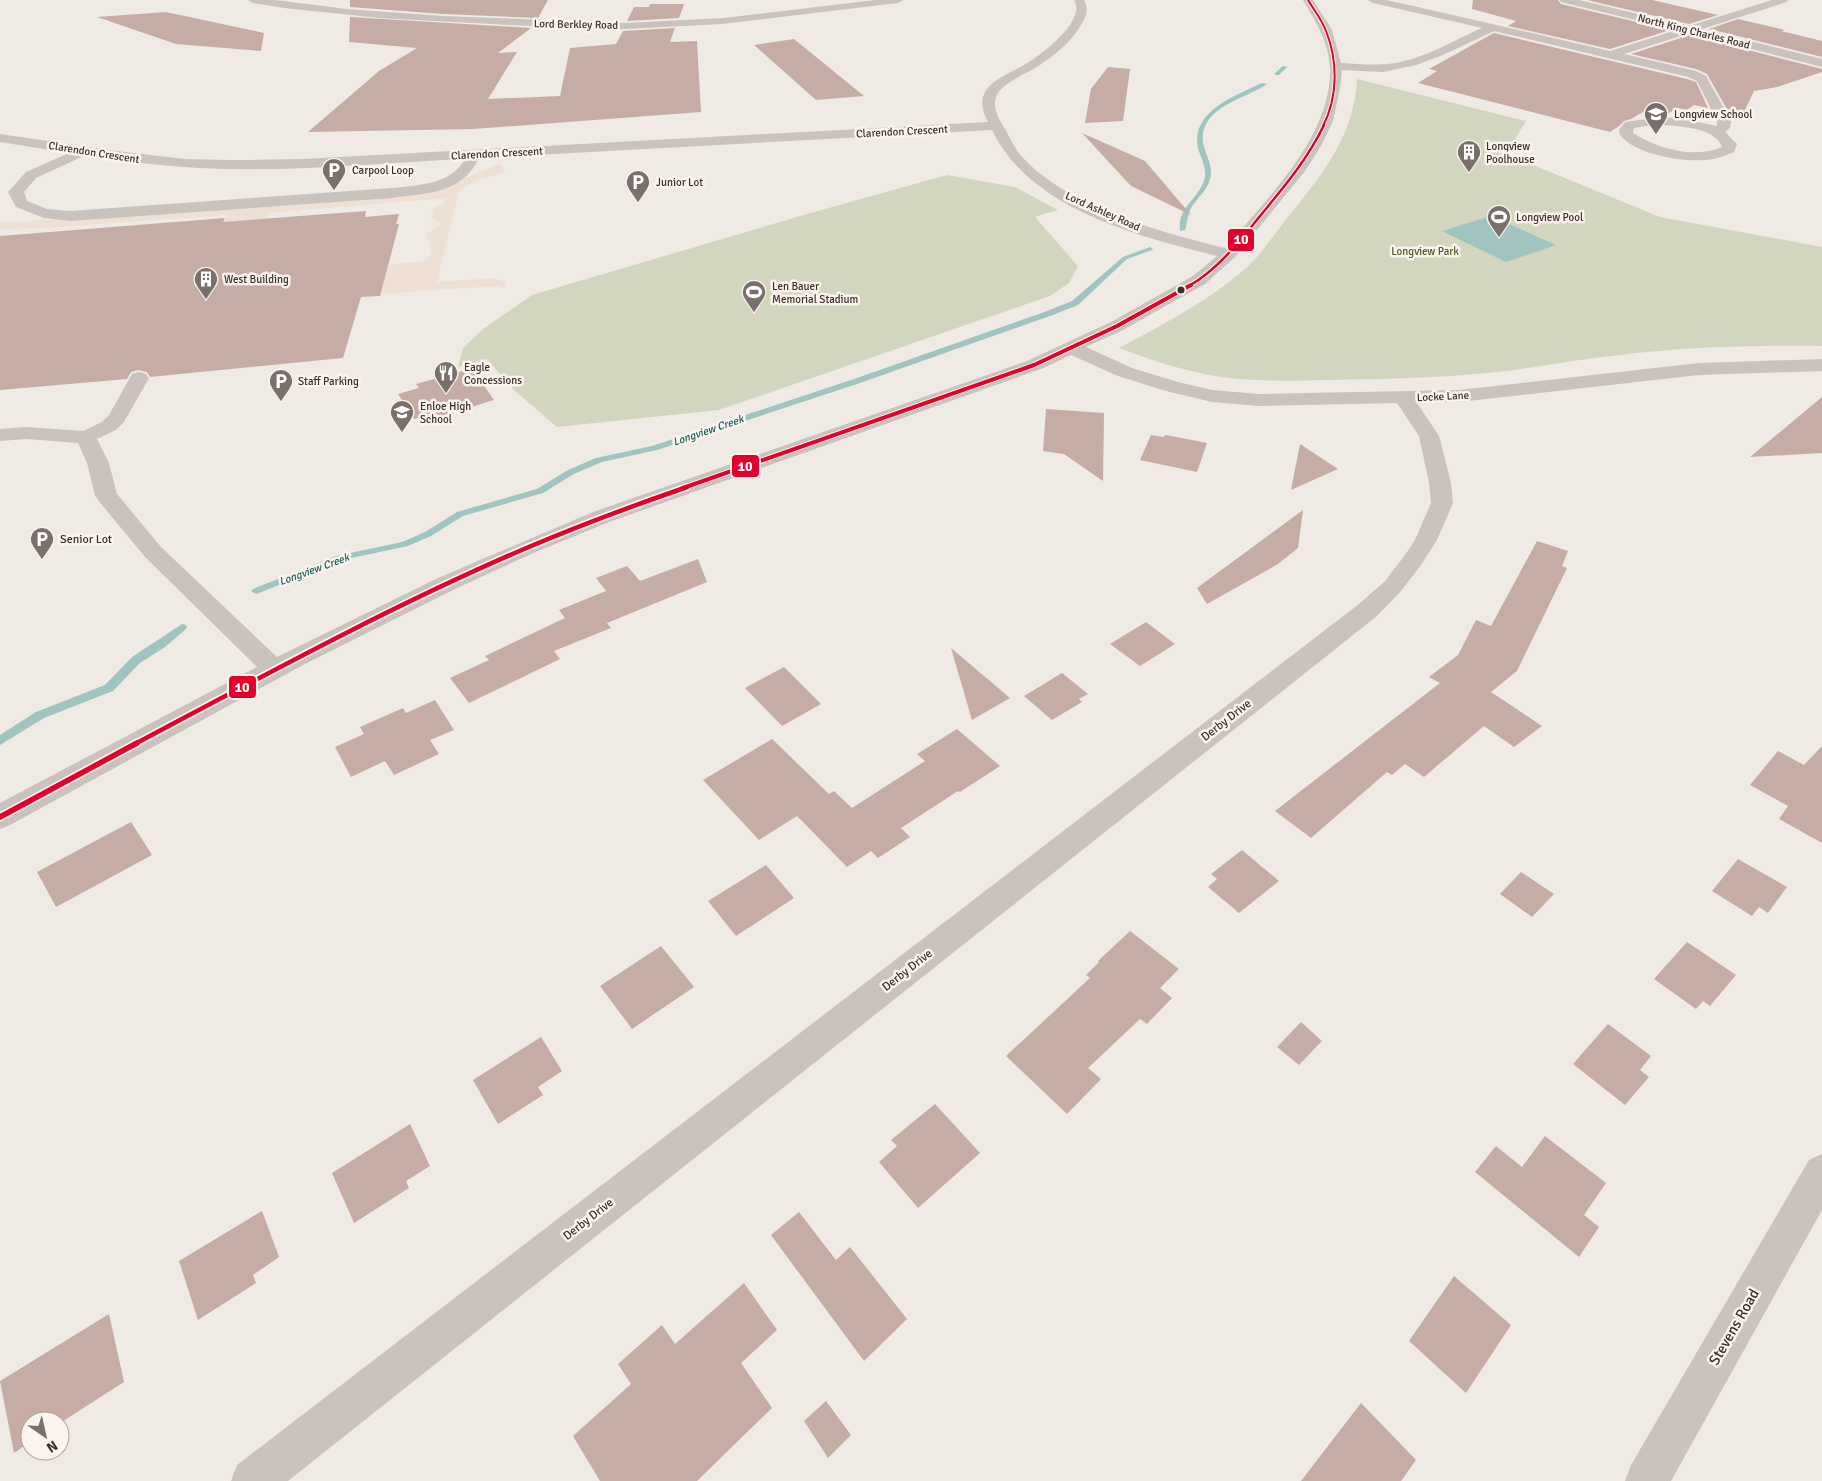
<svg xmlns="http://www.w3.org/2000/svg" width="1822" height="1481" viewBox="0 0 1822 1481" font-family="Signika,sans-serif">
	<style>
		.green { fill: #d3d6be }
		.plaza { fill: #eee0d4 }
		.water { fill: #a0c4c0 }
		.lines { fill: none; stroke-linecap: round; stroke-linejoin: round }
		.stream { fill: #a0c4c0; fill-rule: evenodd }
		.building { fill: #c5aca5 }
		.minor { fill: #cac2bd; fill-rule: evenodd }
		.bus-1-far4-casing { stroke: #fbf3ed; stroke-width: 4 }
		.bus-1-far3-casing { stroke: #fbf3ed; stroke-width: 4.5 }
		.bus-1-far2-casing { stroke: #fbf3ed; stroke-width: 6 }
		.bus-1-far1-casing { stroke: #fbf3ed; stroke-width: 8 }
		.bus-1-casing { stroke: #fbf3ed; stroke-width: 9 }
		.bus-1-far4 { stroke: #e4002b; stroke-width: 2 }
		.bus-1-far3 { stroke: #e4002b; stroke-width: 2.5 }
		.bus-1-far2 { stroke: #e4002b; stroke-width: 4 }
		.bus-1-far1 { stroke: #e4002b; stroke-width: 4.5 }
		.bus-1 { stroke: #e4002b; stroke-width: 5.5 }
		.bus-dot { fill: #3b2e2a; stroke: #fbf3ed; stroke-width: 2 }
		.labels { text-anchor: middle; stroke-width: 5; stroke-linejoin: round; paint-order: stroke }
		.far-street-label { font-size: 11px; fill: #3b2e2a; stroke: #fbf3ed }
		.far-poi-label { font-size: 11px; fill: #3b2e2a; stroke: #fbf3ed; text-anchor: start }
		.far-park-label { font-size: 11px; fill: #4e5b2c; stroke: #fbf3ed }
		.far-water-label { font-size: 11px; font-style: italic; fill: #1d5f5d; stroke: #fbf3ed }
		.poi-label { font-size: 12px; fill: #3b2e2a; stroke: #fbf3ed; text-anchor: start }
		.street-label { font-size: 12px; fill: #3b2e2a; stroke: #fbf3ed }
		.near-street-label { font-size: 15px; fill: #3b2e2a; stroke: #fbf3ed }
		.line-badge { stroke: #fbf3ed; stroke-width: 2 }
		.badge-label { font-size: 14px; text-anchor: middle; font-weight: bold; fill: #fff }
	</style>
	<rect width="100%" height="100%" fill="#f0eae4"/>
	<path class="green" d="M1357,79L1526,121L1506,154L1660,217L1822,247V346C1754,345 1686,347 1619,355C1581,359 1544,366 1507,371C1446,378 1386,379 1326,380C1287,381 1248,382 1209,375C1178,369 1148,359 1119,348C1160,326 1203,304 1239,274C1257,260 1270,240 1284,222C1319,178 1354,139 1357,79Z
		M947,175L1015,187L1058,210L1035,217L1078,266L1069,283L1050,296L719,410L557,427L514,390L487,359L458,367L463,348L483,329L532,295L807,214Z"/>
	<path class="plaza" d="M500,164L506,172L475,181L459,191L437,282L495,278L505,282V286L502,288L497,286L380,294L388,265L423,261L432,254L429,240L425,234L439,226L440,222L431,218L434,206L444,205L446,198L268,213L265,219L223,223L228,215L28,229L29,228L0,230V222L70,219L439,189Z"/>
	<path class="water" d="M1491,216L1556,245L1506,262L1442,231Z"/>
	<g class="lines">
		<path class="stream" d="M1283,66L1287,67L1279,75H1275V73Z
			M1262,83L1267,84C1246,99 1199,107 1203,142C1205,154 1214,167 1210,179C1207,191 1197,198 1191,208C1188,214 1187,223 1185,230L1180,231C1177,208 1197,200 1204,181C1208,170 1201,159 1198,148C1190,111 1237,95 1262,83Z
			M1150,247L1153,249L1152,250L1127,259L1078,305L1053,315L860,383L657,450L602,462L574,474L543,493L463,516L431,536L408,546L342,560L259,593L256,594L251,591L253,589L336,556L402,542L425,532L457,512L537,489L568,470L596,458L652,446L854,379L1047,311L1072,301L1123,257Z
			M182,624L186,625L187,627L186,629L165,647L140,663L113,691L44,718L0,745V735L36,712L105,685L132,657Z"/>
	</g>
	<path class="building" d="M350,0H548L538,18L443,14L350,7Z
		M1473,0H1558L1561,4L1670,30L1610,49L1508,26L1516,21L1472,9Z
		M1587,0H1652L1718,15L1689,24Z
		M650,4H684L679,18L627,21L634,7H649Z
		M166,12L264,33L261,51L176,44L97,17Z
		M350,17L531,28L498,53L517,52L488,99L560,96L570,48L616,44L623,31L675,28L670,42L697,41L701,112L473,129L308,132L379,71L417,48L349,42Z
		M1738,19L1785,30L1781,31L1822,41V57L1709,29Z
		M1494,33L1687,79L1696,82L1708,108L1694,105L1687,110L1678,108L1669,113L1650,108L1631,119L1624,121L1619,126L1610,132L1418,83L1437,71L1429,69Z
		M1690,35L1822,69V72L1777,87L1754,91L1743,114L1728,111L1707,74L1696,69L1631,54Z
		M794,39L864,96L816,100L754,45Z
		M1108,67L1130,69L1123,121L1085,123L1091,89Z
		M1082,133L1145,161L1191,215L1131,186Z
		M366,211L365,217L399,214L396,224H399L380,296L361,297L343,358L150,377L147,372L138,370L131,372L127,379L0,390V236L225,218L223,222Z
		M466,370L469,373L474,371L494,400L439,417L436,413L414,419L398,394L419,388L416,384Z
		M1822,397V453L1750,457Z
		M1046,409L1104,413L1103,481L1064,454L1043,451Z
		M1151,435L1163,437L1166,435L1207,443L1197,472L1140,460Z
		M1300,444L1338,469L1291,490Z
		M1303,510L1298,548L1278,564L1207,604L1197,588Z
		M1537,541L1568,551L1562,566L1567,568L1517,671L1491,692L1542,726L1514,747L1484,726L1424,777L1405,764L1392,775L1387,772L1311,838L1275,811L1440,683L1429,677L1458,655L1476,620L1491,626Z
		M698,559L707,582L607,623L611,628L554,651L560,659L469,703L450,678L489,660L485,656L565,618L559,610L606,591L596,578L627,566L640,581Z
		M1146,622L1175,644L1140,666L1110,644Z
		M951,648L1010,698L972,720Z
		M784,667L821,704L782,726L745,688Z
		M1062,673L1088,694L1079,699L1082,702L1052,720L1024,696Z
		M435,700L454,730L430,740L439,754L394,775L385,761L351,777L335,747L364,734L360,727L403,708L406,713Z
		M957,729L1000,766L960,792L958,791L901,828L910,837L878,858L871,851L847,867L797,816L759,840L703,780L772,739L829,794L834,791L852,808L925,761L917,754Z
		M1822,746V843L1779,819L1788,806L1750,785L1778,751L1804,765Z
		M131,822L152,855L56,907L37,872Z
		M1242,850L1279,881L1239,913L1208,887L1217,879L1211,874Z
		M1738,859L1787,887L1768,913L1759,907L1752,916L1712,891Z
		M766,865L794,898L736,936L708,901Z
		M1521,872L1554,894L1532,917L1500,894Z
		M1130,931L1179,969L1160,988L1172,998L1147,1024L1140,1019L1088,1068L1101,1079L1067,1114L1006,1056L1090,978L1086,975L1099,962L1098,961Z
		M1687,942L1736,975L1710,1006L1703,1001L1696,1009L1654,979Z
		M661,946L694,987L632,1029L600,986Z
		M1301,1022L1322,1041L1299,1065L1277,1047Z
		M1608,1024L1651,1056L1640,1070L1649,1077L1625,1105L1573,1064Z
		M541,1037L562,1071L538,1087L543,1095L498,1124L473,1080Z
		M935,1104L980,1153L918,1208L879,1162L897,1146L891,1140Z
		M410,1124L430,1166L406,1181L409,1188L354,1223L332,1173Z
		M1545,1136L1606,1183L1584,1215L1599,1227L1579,1257L1475,1172L1496,1146L1522,1167Z
		M262,1211L279,1257L253,1275L256,1283L198,1320L179,1261Z
		M799,1212L836,1260L850,1247L907,1319L864,1361L771,1235Z
		M1454,1276L1511,1325L1466,1393L1409,1341Z
		M744,1283L777,1330L741,1363L772,1408L697,1481H600L573,1436L631,1384L618,1364L662,1325L675,1344Z
		M109,1314L124,1382L60,1423V1421H30V1442L14,1453L0,1381Z
		M826,1401L851,1435L828,1458L804,1421Z
		M1361,1403L1416,1460L1401,1481H1301Z"/>
	<g class="lines">
		<path class="minor" d="M248,0H275L347,9L443,16L625,23L723,18L875,0H903L898,3L723,24L605,30L379,18L284,8L253,3Z
			M1074,0H1084C1089,9 1087,16 1081,25C1072,40 1059,52 1044,62C1032,72 1001,82 996,97C992,108 999,119 1005,129C1009,136 1013,145 1018,152C1062,206 1160,232 1225,248C1266,200 1333,135 1330,67C1329,43 1315,20 1303,0H1313L1332,30L1341,63C1359,64 1377,66 1395,63C1426,58 1454,40 1482,28L1373,3L1368,0H1387L1610,51L1677,30L1561,2L1560,0H1579L1689,26L1772,0H1788L1787,2L1702,29L1822,59V67L1690,33L1624,54L1696,71L1706,76L1731,121L1730,128L1725,132L1737,144L1734,152C1724,156 1715,160 1704,160C1682,162 1634,154 1620,135L1619,130L1625,122L1662,117L1683,119L1717,126V121L1697,81L1688,77L1494,31L1443,55L1416,65L1383,72L1342,70L1340,88L1333,121L1321,146L1305,171L1235,257L1205,284L1123,330L1086,347L1132,368L1178,382L1212,390L1259,394L1459,390L1699,363L1822,359V371L1699,375L1459,402L1417,403L1439,436L1451,483L1453,503L1437,540L1421,565L1401,591L1377,616L288,1481H231L237,1465L1359,604L1385,581L1405,555L1415,540L1431,503L1429,483L1419,436L1397,403L1259,406L1212,402L1166,391L1118,376L1071,355L1041,369L609,522L531,554L455,589L305,664L10,825L0,829V803L257,667L145,557L98,500L95,495L87,463L78,443L26,439L0,441V429L26,427L83,431L102,422L109,415L132,374L139,372L146,374L149,378L124,422L116,430L97,439L109,463L117,494L161,547L277,657L438,578L593,512L1027,361L1111,322L1193,276L1217,256C1138,236 1031,210 992,130L479,158C462,194 427,193 392,198L70,221L44,218L16,207L8,192L26,172L69,153L0,142V134L116,151L185,159L229,160L303,159L988,122C968,85 1005,77 1029,62C1044,52 1059,40 1070,25C1075,17 1079,9 1074,0ZM1652,125C1670,125 1716,126 1722,147C1694,159 1658,149 1633,133L1634,128ZM86,155C123,161 161,166 199,168C287,173 377,163 465,159C451,185 418,185 392,188L70,211L47,209L27,201L24,192L36,178Z
			M1822,1154V1210L1671,1481H1625L1631,1465L1809,1160Z"/>
		<g class="bus-1-far4-casing">
			<path id="bus-1-far4" d="M1308,0C1314,10 1322,20 1326,31C1338,61 1338,97 1323,126"/>
		</g>
		<g class="bus-1-far3-casing">
			<path id="bus-1-far3" d="M1189,286C1218,269 1239,242 1260,216C1284,187 1307,160 1324,125"/>
		</g>
		<g class="bus-1-far2-casing">
			<path id="bus-1-far2" d="M683,488L1034,365L1117,326L1191,285"/>
		</g>
		<g class="bus-1-far1-casing">
			<path id="bus-1-far1" d="M135,744C263,676 391,606 524,549C578,526 632,506 687,487"/>
		</g>
		<g class="bus-1-casing">
			<path id="bus-1" d="M0,817L137,743"/>
		</g>
		<use href="#bus-1-far4" class="bus-1-far4"/>
		<use href="#bus-1-far3" class="bus-1-far3"/>
		<use href="#bus-1-far2" class="bus-1-far2"/>
		<use href="#bus-1-far1" class="bus-1-far1"/>
		<use href="#bus-1" class="bus-1"/>
	</g>
	<defs>
		<g id="school-pin" transform="scale(1.25)"><path d="M0 17L-7.5 6A9.5 9.5 0 1 1 7.5 6Z" fill="#7a706b" stroke="#fbf3ed"/><path d="M0-5L7-2L0 1L-7-2ZM-4 1L0 2.5L4 1V4Q0 6-4 4Z" fill="#fff"/></g>
		<g id="building-pin" transform="scale(1.25)"><path d="M0 17L-7.5 6A9.5 9.5 0 1 1 7.5 6Z" fill="#7a706b" stroke="#fbf3ed"/><path d="M-4-6H4V6H1V3H-1V6H-4ZM-2.5-4.3h1.7v1.8h-1.7ZM.8-4.3h1.7v1.8H.8ZM-2.5-1h1.7V.8h-1.7ZM.8-1h1.7V.8H.8Z" fill="#fff"/></g>
		<g id="parking-pin" transform="scale(1.25)"><path d="M0 17L-7.5 6A9.5 9.5 0 1 1 7.5 6Z" fill="#7a706b" stroke="#fbf3ed"/><path d="M-3.5-5.5H1a3.5 3.5 0 0 1 0 7H-1V5.5H-3.5ZM-1-3.4V-.6H.8a1.4 1.4 0 0 0 0-2.8Z" fill="#fff"/></g>
		<g id="stadium-pin" transform="scale(1.25)"><path d="M0 17L-7.5 6A9.5 9.5 0 1 1 7.5 6Z" fill="#7a706b" stroke="#fbf3ed"/><path d="M0-5a6.5 5 0 1 0 0 10a6.5 5 0 1 0 0-10ZM-3.5-1.8h7v3.6h-7Z" fill="#fff"/></g>
		<g id="restaurant-pin" transform="scale(1.25)"><path d="M0 17L-7.5 6A9.5 9.5 0 1 1 7.5 6Z" fill="#7a706b" stroke="#fbf3ed"/><path d="M-5-6h1v4h1v-4h1v4h1v-4h1v5L-1.5 .5V6h-2V.5L-5-1ZM5-6V6H3V1.5H1.5Q1.5-4 5-6Z" fill="#fff"/></g>
	</defs>
	<g fill-rule="evenodd">
		<use href="#school-pin" x="1656" y="114"/>
		<use href="#building-pin" x="1469" y="152"/>
		<use href="#parking-pin" x="334" y="170"/>
		<use href="#parking-pin" x="638" y="182"/>
		<use href="#stadium-pin" x="1499" y="217"/>
		<use href="#building-pin" x="206" y="279"/>
		<use href="#stadium-pin" x="754" y="292"/>
		<use href="#restaurant-pin" x="446" y="373"/>
		<use href="#parking-pin" x="281" y="381"/>
		<use href="#school-pin" x="402" y="412"/>
		<use href="#parking-pin" x="42" y="539"/>
	</g>
	<circle class="bus-dot" cx="1181" cy="290" r="4.5"/>
	<g class="labels">
		<g class="far-street-label">
			<text transform="translate(576 24) rotate(1)" y="4">Lord Berkley Road</text>
			<text transform="translate(1694 31) rotate(14)" y="4">North King Charles Road</text>
			<text transform="translate(902 131) rotate(-3)" y="4">Clarendon Crescent</text>
			<text transform="translate(94 152) rotate(9)" y="4">Clarendon Crescent</text>
			<text transform="translate(497 153) rotate(-3)" y="4">Clarendon Crescent</text>
			<text transform="translate(1103 211) rotate(24)" y="4">Lord Ashley Road</text>
			<text transform="translate(1443 396) rotate(-3)" y="4">Locke Lane</text>
		</g>
		<g class="far-poi-label">
			<text x="1674" y="118">Longview School</text>
			<text x="1486" y="150">Longview<tspan x="1486" dy="13">Poolhouse</tspan></text>
			<text x="352" y="174">Carpool Loop</text>
			<text x="656" y="186">Junior Lot</text>
			<text x="1516" y="221">Longview Pool</text>
			<text x="224" y="283">West Building</text>
			<text x="772" y="290">Len Bauer<tspan x="772" dy="13">Memorial Stadium</tspan></text>
			<text x="464" y="371">Eagle<tspan x="464" dy="13">Concessions</tspan></text>
			<text x="298" y="385">Staff Parking</text>
			<text x="420" y="410">Enloe High<tspan x="420" dy="13">School</tspan></text>
		</g>
		<g class="far-park-label">
			<text x="1425" y="255">Longview Park</text>
		</g>
		<g class="far-water-label">
			<text transform="translate(708 430) rotate(-19)" y="4">Longview Creek</text>
			<text transform="translate(314 569) rotate(-20)" y="4">Longview Creek</text>
		</g>
		<g class="poi-label">
			<text x="60" y="543">Senior Lot</text>
		</g>
		<g class="street-label">
			<text transform="translate(1226 720) rotate(-38)" y="4">Derby Drive</text>
			<text transform="translate(907 970) rotate(-38)" y="4">Derby Drive</text>
			<text transform="translate(588 1219) rotate(-38)" y="4">Derby Drive</text>
		</g>
		<g class="near-street-label">
			<text transform="translate(1734 1327) rotate(-60)" y="5">Stevens Road</text>
		</g>
	</g>
	<g class="line-badge">
		<rect x="1227" y="228" width="28" height="24" rx="5" fill="#e4002b"/>
		<rect x="731" y="454" width="29" height="24" rx="5" fill="#e4002b"/>
		<rect x="228" y="675" width="29" height="24" rx="5" fill="#e4002b"/>
	</g>
	<g class="badge-label">
		<text x="1241" y="244">10</text>
		<text x="745" y="471">10</text>
		<text x="242" y="692">10</text>
	</g>
	<g transform="translate(45 1436) rotate(146)"><circle r="24" fill="#fbf3ed" stroke="#aea49f"/>
	<path d="M0-4L9 19L0 12L-9 19Z" fill="#7a706b"/>
	<text y="-8" font-size="14" font-weight="bold" text-anchor="middle" fill="#3b2e2a">N</text>
	</g>
</svg>
